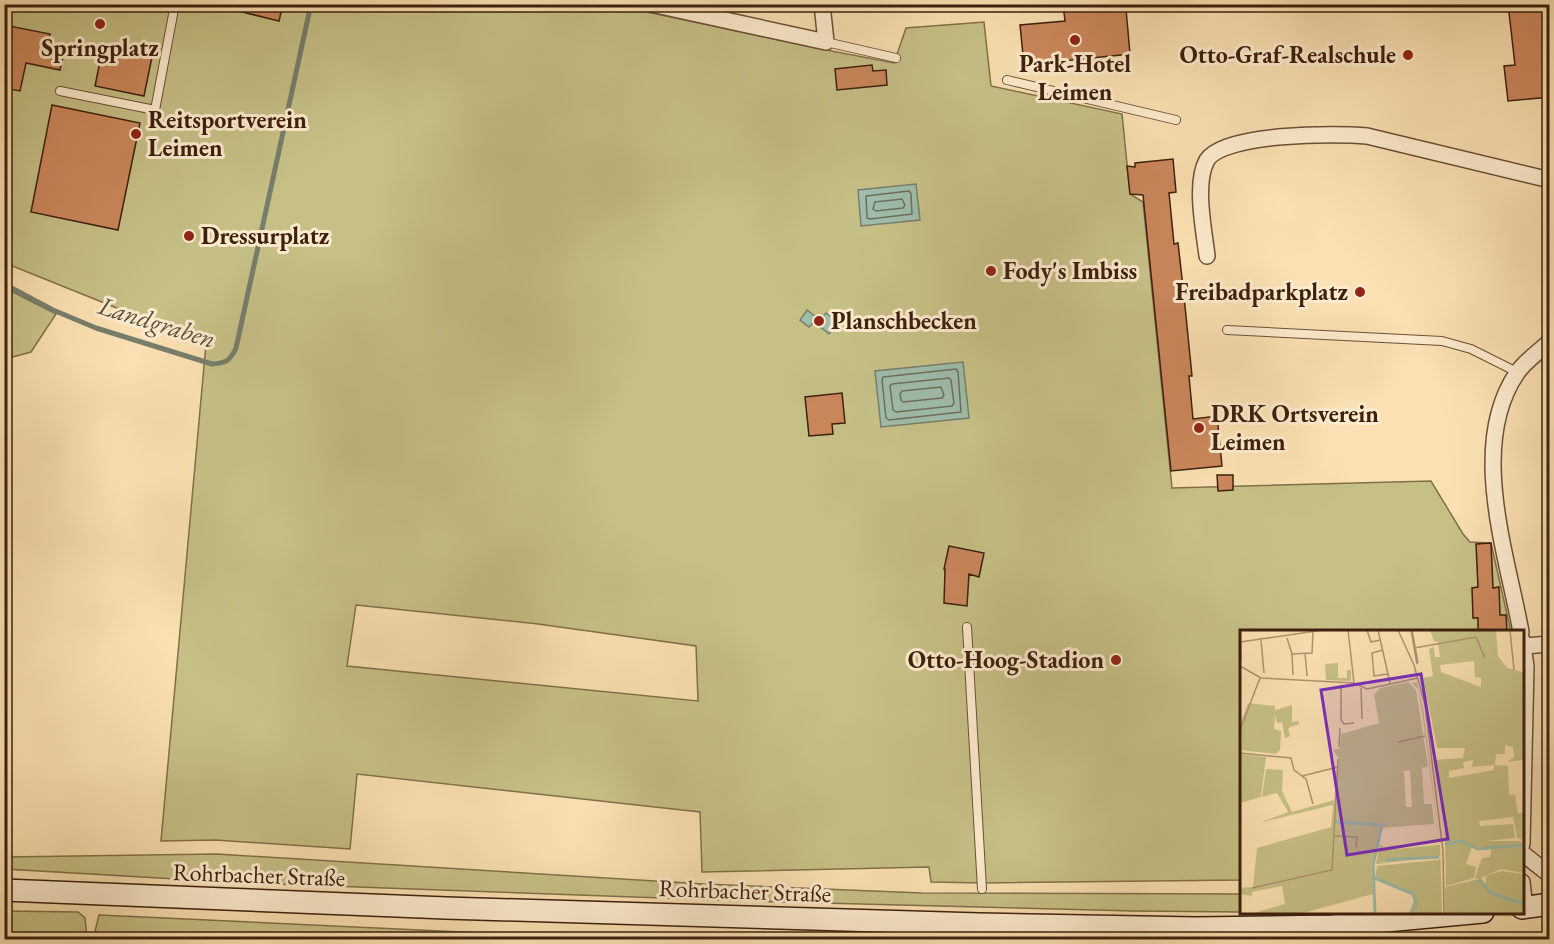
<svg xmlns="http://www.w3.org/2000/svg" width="1554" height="944" viewBox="0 0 1554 944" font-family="'EB Garamond',serif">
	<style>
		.green { fill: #c6c087; stroke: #82704a; stroke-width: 1.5; fill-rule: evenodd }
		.water { fill: #9ebdab; stroke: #777e6c; stroke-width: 1.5 }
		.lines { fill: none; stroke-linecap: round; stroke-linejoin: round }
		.shore { stroke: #6e6e5c; stroke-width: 1.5 }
		.stream { stroke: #777e6c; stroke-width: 5 }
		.building { fill: #cb875c; stroke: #3d200d; stroke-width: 1.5 }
		.lane-casing { stroke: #6c5036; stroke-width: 10 }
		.street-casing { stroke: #6c5036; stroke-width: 18 }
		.secondary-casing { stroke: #3d200d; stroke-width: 24 }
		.lane { stroke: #fcebcd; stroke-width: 8 }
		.street { stroke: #fcebcd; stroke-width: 15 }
		.secondary { stroke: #fcebcd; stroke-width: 21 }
		.poi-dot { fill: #8f2418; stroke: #fcebcd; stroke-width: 2 }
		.labels { text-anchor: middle; stroke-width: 6; stroke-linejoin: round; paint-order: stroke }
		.poi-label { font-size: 24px; font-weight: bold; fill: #3d200d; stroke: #fcebcd; text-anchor: start }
		.street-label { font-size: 24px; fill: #3d200d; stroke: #fcebcd }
		.water-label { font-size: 26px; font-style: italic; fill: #5a4f3c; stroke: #fcebcd }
		.inset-river { fill: none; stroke: #9ebdab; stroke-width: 3 }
		.inset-road { fill: none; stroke: #ae9370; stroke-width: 1.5 }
		.view { fill: #7b2cbf; fill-opacity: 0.15; stroke: #7b2cbf; stroke-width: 3 }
		.inset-edge { fill: none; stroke: #3d200d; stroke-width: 3 }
	</style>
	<rect width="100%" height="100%" fill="#fae0b2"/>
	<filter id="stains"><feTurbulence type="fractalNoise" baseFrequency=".00333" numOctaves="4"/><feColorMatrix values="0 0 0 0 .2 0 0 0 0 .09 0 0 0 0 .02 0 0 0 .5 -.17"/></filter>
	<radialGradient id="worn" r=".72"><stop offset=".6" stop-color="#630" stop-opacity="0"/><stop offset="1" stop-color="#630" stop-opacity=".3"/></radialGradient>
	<path class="green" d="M4,5H619V6L821,49L894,63L906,28L984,22L991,86L1122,114L1130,194L1143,202L1172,488L1431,481L1463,534L1470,542L1491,543L1511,632H1242V880L983,883L931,882L929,867L702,872L700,812L357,774L350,849L215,840L161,841L206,344L5,263ZM356,605L538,624L696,646L698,701L347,666Z
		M5,288L56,314L31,352L5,359Z
		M217,854L704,884L922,893L1242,894V912L1134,911L747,901L245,883L5,869V857Z
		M5,911L78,912L85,918L87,937L85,940L5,939Z
		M99,915L611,939H93Z"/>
	<path class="water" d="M916,184L920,220L861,226L858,190Z
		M807,310L820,320L826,313L838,322L829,334L814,322L809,327L800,320Z
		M963,362L969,418L881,427L875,371Z"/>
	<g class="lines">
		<path class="shore" d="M909,191L911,194L912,214L870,219L867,218L866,196Z
			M902,199L905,205L903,208L876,211L873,209L875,202Z
			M956,369L958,372L961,412L889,420L886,418L882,380L883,377Z
			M949,378L951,380L954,403L952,406L896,412L893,410L890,386L892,384Z
			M941,387L944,395L942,398L903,402L901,400L900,394L902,391Z"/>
		<path class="stream" d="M4,284L53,310L96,328L212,364C226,363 230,361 236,348L311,4"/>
	</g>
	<path class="building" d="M235,4H283L279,21L234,10Z
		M1063,4H1120L1121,10L1126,9L1130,54L1024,65L1020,25L1065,21Z
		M1508,4H1550V61H1548L1550,97L1508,101L1504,66L1515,65Z
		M4,25L50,34L47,48L64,52L60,70L26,63L20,91L4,88Z
		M103,47L152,57L144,96L95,86Z
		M872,65L873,71L886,70L887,85L837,90L835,69Z
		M52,105L140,123L118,230L31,212Z
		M1173,159L1176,192L1169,193L1174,244L1178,243L1184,296L1192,376H1189L1193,419L1217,416L1222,466L1171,471L1143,195L1130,194L1127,166L1135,167V163Z
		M842,393L845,423L832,424L833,434L809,436L805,397Z
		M1217,475H1233V490L1218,491Z
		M1491,543L1493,588L1499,587L1500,615H1506L1507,632H1478V618H1473L1472,588L1478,587L1476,544Z
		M949,546L984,553L979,577L969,574L967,606L944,603L945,569H944Z"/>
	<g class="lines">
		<g class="lane-casing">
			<path id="lane" d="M826,42L896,58
				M1007,80L1176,120
				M60,91L155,110L175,4
				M1227,330L1442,341L1471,349L1517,372
				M967,627L982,889"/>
		</g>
		<g class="street-casing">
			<path id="street" d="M651,4L826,42L822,4
				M1207,256C1204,230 1194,183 1207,160C1224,133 1336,133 1367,136L1550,180
				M1521,632C1507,554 1468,445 1517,373C1525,361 1539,352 1550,341
				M1522,640L1526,666L1522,844
				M1524,646L1550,644
				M1522,853L1550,875
				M1522,882L1525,908"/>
		</g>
		<g class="secondary-casing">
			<path id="secondary" d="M4,890L446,908L979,924L1196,928L1332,926L1483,912
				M1522,908L1550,904"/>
		</g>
		<use href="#lane" class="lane"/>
		<use href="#street" class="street"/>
		<use href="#secondary" class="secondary"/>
	</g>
	<g class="poi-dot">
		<circle cx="100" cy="24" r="6"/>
		<circle cx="1075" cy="40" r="6"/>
		<circle cx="1408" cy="55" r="6"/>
		<circle cx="136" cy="134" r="6"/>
		<circle cx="189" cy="236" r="6"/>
		<circle cx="991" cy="271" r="6"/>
		<circle cx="1360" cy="292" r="6"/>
		<circle cx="819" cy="321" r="6"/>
		<circle cx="1199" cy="428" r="6"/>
		<circle cx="1116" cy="660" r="6"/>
	</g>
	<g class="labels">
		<g class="poi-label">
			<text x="100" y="56" text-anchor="middle">Springplatz</text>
			<text x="1396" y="63" text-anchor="end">Otto-Graf-Realschule</text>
			<text x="1075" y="72" text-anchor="middle">Park-Hotel<tspan x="1075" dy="28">Leimen</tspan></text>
			<text x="148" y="128">Reitsportverein<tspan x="148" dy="28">Leimen</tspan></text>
			<text x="201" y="244">Dressurplatz</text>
			<text x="1003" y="279">Fody's Imbiss</text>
			<text x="1348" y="300" text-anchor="end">Freibadparkplatz</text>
			<text x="831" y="329">Planschbecken</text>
			<text x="1211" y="422">DRK Ortsverein<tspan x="1211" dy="28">Leimen</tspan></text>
			<text x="1104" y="668" text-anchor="end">Otto-Hoog-Stadion</text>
		</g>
		<g class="street-label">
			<text transform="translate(259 875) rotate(2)" y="8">Rohrbacher Straße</text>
			<text transform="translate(745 891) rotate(2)" y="8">Rohrbacher Straße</text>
		</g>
		<g class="water-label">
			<text transform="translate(157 322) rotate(17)" y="9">Landgraben</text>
		</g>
	</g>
	<g transform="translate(1240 630)">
		<rect width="284" height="284" fill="#fae0b2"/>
		<path d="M190,0H256L258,26L267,38L283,42V130L267,132L274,127L273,117L265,115V124H256L255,135L268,136L269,165H275L278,183H283V210L277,208L273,187L239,191L240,196L273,194L275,208L246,211H283V243L261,239L241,248L246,254V246L262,241L283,244V283H205V257L239,249L235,248L238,239L242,228L250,227L252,218L232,217L226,234L236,237L234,248L206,256L205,200L195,130L223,128L225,118H197L183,48L193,46L189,19L194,17L195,27H200L198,12L194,11ZM234,31L235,47L241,48V57L201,42L200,35ZM233,130L232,137L254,135V140L209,148V141L224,138L223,132ZM98,33V48H107V40H111V51L86,50L85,34ZM168,52L176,60L188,136L182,138L184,174H192L194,194L140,198L131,236L133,264L63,283H14L45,274L42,256L12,262V266L0,264V258L13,257L17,218L91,197L93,175L19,193L48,182L37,163L22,167L26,139L43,140L42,161L52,182L94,170L99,129L93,120L100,118L101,104L139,93L134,65L140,58ZM170,140L172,177H166L164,141ZM171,52L177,53L183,79L200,214L182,81L178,59ZM8,73L35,76V80L52,75V92L58,91L59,94L48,98L50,106L45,108L42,92L37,93L35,85L34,99L41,101L40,120L36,124L0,120V94ZM0,124L26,127L21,167L0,173ZM140,214L146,220L200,215L202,283H169L175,268L172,264L135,249L137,236L199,230L200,226L136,234Z" fill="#c6c087" fill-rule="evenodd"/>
		<path class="inset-river" d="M94,192L142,195L133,235L135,283M205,214L220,211L238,219L284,215M145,230L199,227M135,248L173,264L176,273L173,283M239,250L251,263L284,274"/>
		<path class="inset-road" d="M0,0L1,30M108,0L114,53M127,0L131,12L140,10M138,0L150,53M158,0L174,35L185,75L203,221L204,283M171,0L177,34M172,0L178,33M270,0L274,40M47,8L52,24L72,23L73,2M21,10L24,43M0,12L83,0M174,18L236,7L245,28M143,20L132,23L134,46L148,44M65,23L67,46M52,24L53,45M0,36L21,48L114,53L127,59L178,48M101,55V90L104,94L114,93M121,58L122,89M0,100L20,48M158,112L185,106M99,117L100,98M0,123L51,128L54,140L66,149L73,174M62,146L98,137M95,206L117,207L116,217M12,258L92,240L98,129"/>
		<path class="view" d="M181,44L208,209L107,225L81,60Z"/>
		<rect width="284" height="284" class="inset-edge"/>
	</g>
	<rect width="1554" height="944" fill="none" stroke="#fae0b2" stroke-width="24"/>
	<rect x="6" y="6" width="1542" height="932" fill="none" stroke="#3d200d" stroke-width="3"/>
	<rect x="12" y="12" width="1530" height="920" fill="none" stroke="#3d200d" stroke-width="1.5"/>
	<rect width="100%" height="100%" filter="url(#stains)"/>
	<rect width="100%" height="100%" fill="url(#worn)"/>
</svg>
